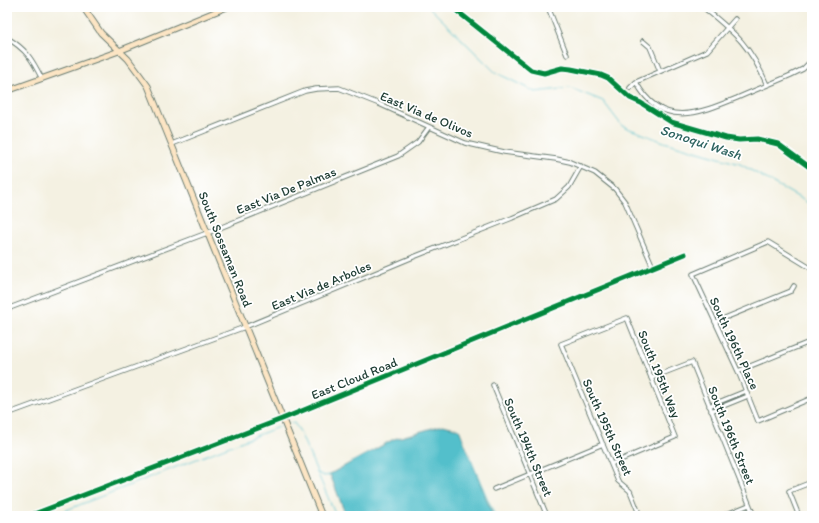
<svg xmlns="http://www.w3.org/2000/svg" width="819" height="523" viewBox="0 0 819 523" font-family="Itim,sans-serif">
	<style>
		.water { fill: #53bfcb; stroke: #397e80 }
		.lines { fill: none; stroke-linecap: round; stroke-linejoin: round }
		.stream { stroke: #53bfcb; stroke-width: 1 }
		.minor-casing { stroke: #6a7c71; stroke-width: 5.5 }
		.secondary-casing { stroke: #6a7c71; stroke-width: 7 }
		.minor { stroke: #fff; stroke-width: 3.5 }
		.secondary { stroke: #fce5c4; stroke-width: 5 }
		.cycleway-casing { stroke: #fff; stroke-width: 8 }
		.cycleway { stroke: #00873e; stroke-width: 5 }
		.labels { text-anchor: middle; stroke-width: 3.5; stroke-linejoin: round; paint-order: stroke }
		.street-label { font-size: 13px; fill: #1f3d34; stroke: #fff }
		.water-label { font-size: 14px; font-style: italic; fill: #2f6461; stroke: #fff }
	</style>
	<rect width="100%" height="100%" fill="#fff"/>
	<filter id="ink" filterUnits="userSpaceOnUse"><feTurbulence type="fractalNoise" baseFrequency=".025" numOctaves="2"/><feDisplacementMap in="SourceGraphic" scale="8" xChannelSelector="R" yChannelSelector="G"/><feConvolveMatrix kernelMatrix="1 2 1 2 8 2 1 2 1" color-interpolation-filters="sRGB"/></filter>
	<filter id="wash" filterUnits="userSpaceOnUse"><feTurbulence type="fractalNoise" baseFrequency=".012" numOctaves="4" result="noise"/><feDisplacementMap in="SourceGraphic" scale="16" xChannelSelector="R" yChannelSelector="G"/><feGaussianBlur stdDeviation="0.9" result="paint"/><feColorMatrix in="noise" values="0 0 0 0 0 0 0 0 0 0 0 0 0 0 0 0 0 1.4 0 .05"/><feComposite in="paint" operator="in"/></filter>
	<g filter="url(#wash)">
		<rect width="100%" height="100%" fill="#f4f1e2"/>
		<path class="water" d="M443,425L459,429L493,516H386L381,511L362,516H346L330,474L394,439Z"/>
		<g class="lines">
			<path class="stream" d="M429,7L495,72L535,92L570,88L603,101L622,126L664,142L740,164L812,205
				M290,423H294L299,430L336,516
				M460,434L495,516
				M350,463L370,453
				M316,472L324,476L330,475
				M51,516L281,426
				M341,516L345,513"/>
		</g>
	</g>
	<g filter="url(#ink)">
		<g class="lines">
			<g class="minor-casing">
				<path id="minor" d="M548,7L567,55
					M703,7C736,34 750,45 767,85
					M7,38C26,49 32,59 42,79
					M643,41L650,47L660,71
					M636,82C661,129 698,114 737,98C755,90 773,83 791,75L803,69L812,60
					M630,88L636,82L707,51L735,19
					M172,144L305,91L316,89L339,88L377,103L465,143L504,152L556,159L570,162L595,173L615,189L625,202L653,267
					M812,269L768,242L693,274L738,371L758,421L812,398
					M7,309L207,233L398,156L418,142L429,127
					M715,322L791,291L794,286
					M738,371L812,341
					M651,378L692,362L754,516
					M493,385L547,516
					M709,406L746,391
					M711,411L748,396
					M7,414L245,327L411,258L512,218L556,199L569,187L581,166
					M611,464L675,437L627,318L561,344L618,481L630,491L640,516
					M494,489L603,444
					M29,516L282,419L685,254
					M722,516L749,505
					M799,516L789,491L812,482"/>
			</g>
			<g class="secondary-casing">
				<path id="secondary" d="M83,7L101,33L128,59L148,86L322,516
					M7,91L119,51L227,7"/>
			</g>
			<use href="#minor" class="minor"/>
			<use href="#secondary" class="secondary"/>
			<g class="cycleway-casing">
				<path id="cycleway" d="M452,7L531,70L544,73L562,68L571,69L601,75L608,78L630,98L641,103L671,122L726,138L739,140L757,139L778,144L812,169
					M29,516L282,419L685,254"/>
			</g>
			<use href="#cycleway" class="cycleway"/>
		</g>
	</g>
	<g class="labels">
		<g class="street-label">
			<text transform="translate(427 114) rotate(23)" y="5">East Via de Olivos</text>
			<text transform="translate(286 190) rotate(-22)" y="5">East Via De Palmas</text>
			<text transform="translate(226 249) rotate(68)" y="5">South Sossaman Road</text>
			<text transform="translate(321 285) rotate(-23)" y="5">East Via de Arboles</text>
			<text transform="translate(735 343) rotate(65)" y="5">South 196th Place</text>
			<text transform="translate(660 374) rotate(68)" y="5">South 195th Way</text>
			<text transform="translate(354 378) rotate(-22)" y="5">East Cloud Road</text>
			<text transform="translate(608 427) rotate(66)" y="5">South 195th Street</text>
			<text transform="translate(732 435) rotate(68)" y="5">South 196th Street</text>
			<text transform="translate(529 447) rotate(67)" y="5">South 194th Street</text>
		</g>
		<g class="water-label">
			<text transform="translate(701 142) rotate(18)" y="5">Sonoqui Wash</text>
		</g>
	</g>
	<rect width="819" height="523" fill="none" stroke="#fff" stroke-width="24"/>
</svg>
